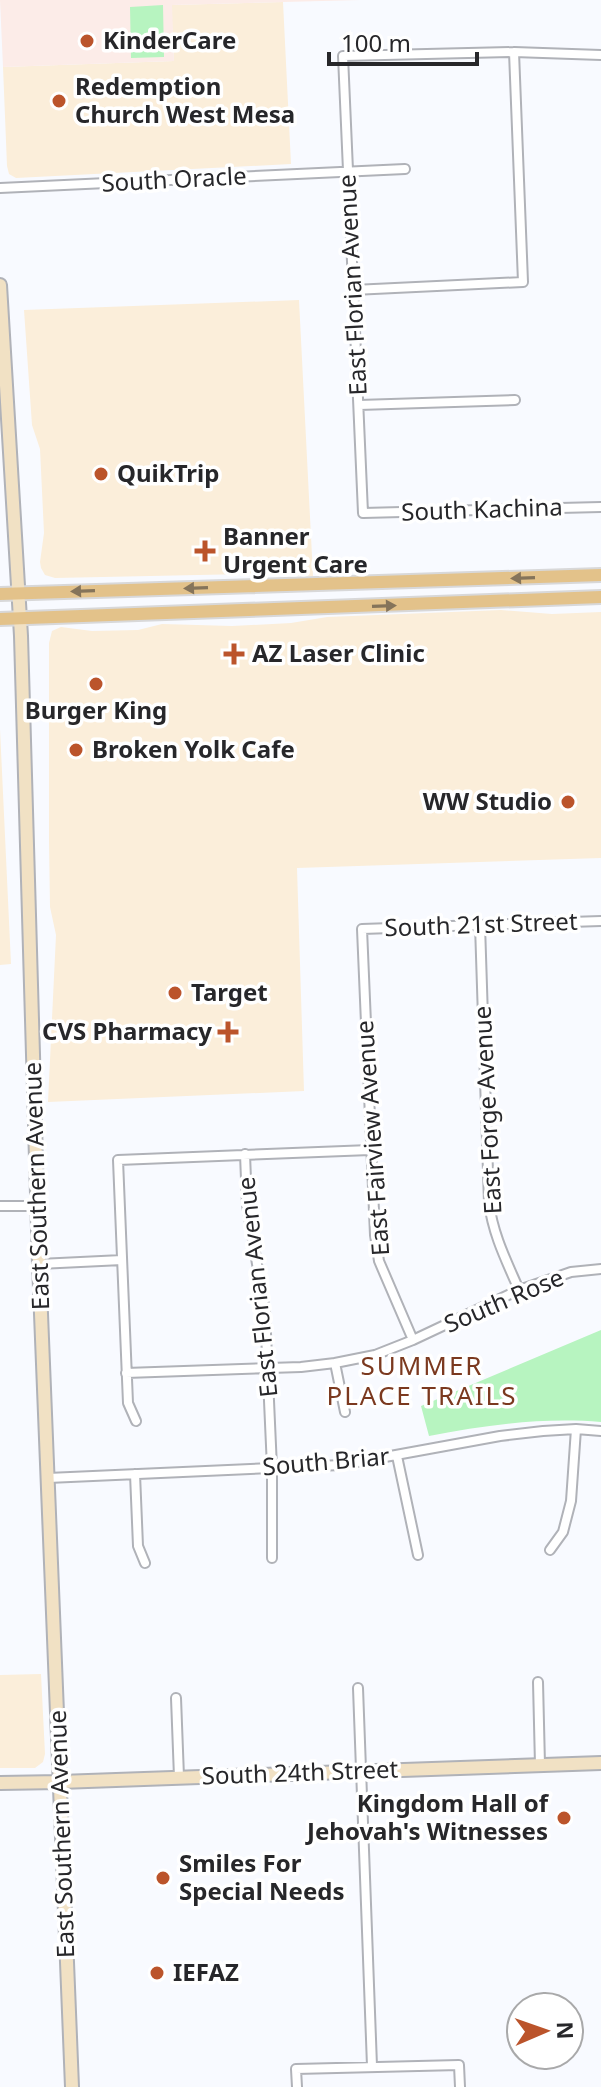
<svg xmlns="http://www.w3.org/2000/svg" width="601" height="2087" viewBox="0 0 601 2087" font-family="'Noto Sans',sans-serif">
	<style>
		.commercial { fill: #fbeeda }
		.education { fill: #fcece8 }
		.green { fill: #b7f4c0 }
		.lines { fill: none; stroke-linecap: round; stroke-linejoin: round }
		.street-casing { stroke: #b0b2b8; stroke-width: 12 }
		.secondary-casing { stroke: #b0b2b8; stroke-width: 16 }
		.primary-casing { stroke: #d8d8d9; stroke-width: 16 }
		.street { stroke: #fff; stroke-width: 8 }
		.secondary { stroke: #f1e1c4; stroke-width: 12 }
		.primary { stroke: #e3c28a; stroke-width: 12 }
		.oneway { fill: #85745a }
		.poi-dot { fill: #bb542b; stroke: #fff; stroke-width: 3 }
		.labels { text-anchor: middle; stroke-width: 7; stroke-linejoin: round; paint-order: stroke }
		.poi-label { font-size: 24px; font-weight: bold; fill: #27272a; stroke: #fff; text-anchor: start }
		.street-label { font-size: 24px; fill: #27272a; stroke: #fff }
		.neighbourhood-label { font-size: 26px; letter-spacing: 2px; fill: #7b391f; stroke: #fff }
	</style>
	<rect width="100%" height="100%" fill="#f8faff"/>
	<path class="commercial" d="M283,2L291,164L16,178L9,174L7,166L3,67L174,61L171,5Z
		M299,300L313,576L246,574L55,578L45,575L41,568L40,562L44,533L40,449L32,425L24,310Z
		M501,610L552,614L601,612V858L297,868L304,1091L48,1102L56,935L50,907L49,840V643L52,631L61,627L92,631L138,630L162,624L232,626L291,623L327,617Z
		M0,729L11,964L0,965Z
		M41,1674L45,1754L43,1762L35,1768H0V1675Z"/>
	<path class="education" d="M0,0H361L172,5L174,61L3,67Z"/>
	<path class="green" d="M163,5L164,57L131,58L130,7Z
		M601,1330V1422C543,1417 486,1425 429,1436L421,1406Z"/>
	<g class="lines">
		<g class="street-casing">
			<path id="street" d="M601,55L514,52L343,56L363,513L601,507
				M0,188L405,169
				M353,290L523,282L514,52
				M359,405L515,400
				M480,925L489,1203C493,1235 507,1262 519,1290
				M245,1154L247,1205L265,1311L272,1468V1558
				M0,1206H37
				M39,1264L122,1260
				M413,1340L379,1261L375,1235L362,929L601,921
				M335,1363L345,1412
				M126,1373L301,1367L335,1363L375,1355L413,1340L519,1290L571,1272L601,1269
				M136,1421L128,1403L118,1160L370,1150
				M397,1456L418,1555
				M135,1474L138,1546L145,1563
				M48,1478L341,1465L500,1436L543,1431L576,1429L601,1431
				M550,1550L563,1532L571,1501L576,1429
				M538,1682L540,1765
				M358,1688L372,2066
				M176,1698L179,1777
				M297,2087L296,2069L459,2065L460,2087"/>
		</g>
		<g class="secondary-casing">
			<path id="secondary" d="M0,285L21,636L39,1264L72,2087
				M0,1783L60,1782L601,1763"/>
		</g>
		<g class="primary-casing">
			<path id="primary" d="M0,594L601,575
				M0,619L601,597"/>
		</g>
		<use href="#street" class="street"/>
		<use href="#secondary" class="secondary"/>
		<use href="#primary" class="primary"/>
	</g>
	<defs><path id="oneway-solid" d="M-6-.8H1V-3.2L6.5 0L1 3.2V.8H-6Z" transform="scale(2)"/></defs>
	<g class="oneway">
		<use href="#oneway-solid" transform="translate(523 578) rotate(178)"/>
		<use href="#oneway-solid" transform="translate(196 588) rotate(178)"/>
		<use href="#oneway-solid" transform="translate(83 591) rotate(178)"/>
		<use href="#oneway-solid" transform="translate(384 606) rotate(-2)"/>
	</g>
	<g class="poi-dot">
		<circle cx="87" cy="41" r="8"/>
		<circle cx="59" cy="101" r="8"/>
		<circle cx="101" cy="474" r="8"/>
		<path d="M201 539h8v8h8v8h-8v8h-8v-8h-8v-8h8z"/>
		<path d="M230 642h8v8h8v8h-8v8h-8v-8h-8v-8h8z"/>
		<circle cx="96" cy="684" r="8"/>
		<circle cx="76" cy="750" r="8"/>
		<circle cx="568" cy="802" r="8"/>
		<circle cx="175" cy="993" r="8"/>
		<path d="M224 1020h8v8h8v8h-8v8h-8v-8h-8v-8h8z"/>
		<circle cx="564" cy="1818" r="8"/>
		<circle cx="163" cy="1878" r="8"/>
		<circle cx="157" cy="1973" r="8"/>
	</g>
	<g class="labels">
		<g class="poi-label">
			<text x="103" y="49">KinderCare</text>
			<text x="75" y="95">Redemption<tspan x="75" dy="28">Church West Mesa</tspan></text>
			<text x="117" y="482">QuikTrip</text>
			<text x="223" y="545">Banner<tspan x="223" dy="28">Urgent Care</tspan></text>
			<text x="252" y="662">AZ Laser Clinic</text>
			<text x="96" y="719" text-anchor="middle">Burger King</text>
			<text x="92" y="758">Broken Yolk Cafe</text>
			<text x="552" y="810" text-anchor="end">WW Studio</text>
			<text x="191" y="1001">Target</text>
			<text x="212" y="1040" text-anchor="end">CVS Pharmacy</text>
			<text x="548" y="1812" text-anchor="end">Kingdom Hall of<tspan x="548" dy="28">Jehovah's Witnesses</tspan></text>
			<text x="179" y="1872">Smiles For<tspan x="179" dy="28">Special Needs</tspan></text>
			<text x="173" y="1981">IEFAZ</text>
		</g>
		<g class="street-label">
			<text transform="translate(174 180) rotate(-3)" y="8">South Oracle</text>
			<text transform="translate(353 285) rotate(-93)" y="8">East Florian Avenue</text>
			<text transform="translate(482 510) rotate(-2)" y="8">South Kachina</text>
			<text transform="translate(481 925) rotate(-2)" y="8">South 21st Street</text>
			<text transform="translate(488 1110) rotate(-93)" y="8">East Forge Avenue</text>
			<text transform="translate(373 1138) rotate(-94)" y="8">East Fairview Avenue</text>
			<text transform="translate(37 1186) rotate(-92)" y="8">East Southern Avenue</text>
			<text transform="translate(258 1287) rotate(-96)" y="8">East Florian Avenue</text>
			<text transform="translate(504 1301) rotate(-23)" y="8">South Rose</text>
			<text transform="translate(326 1462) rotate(-5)" y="8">South Briar</text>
			<text transform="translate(300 1773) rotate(-2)" y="8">South 24th Street</text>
			<text transform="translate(62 1834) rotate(-92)" y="8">East Southern Avenue</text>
		</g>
		<g class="neighbourhood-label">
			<text x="422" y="1375">SUMMER<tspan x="422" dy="30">PLACE TRAILS</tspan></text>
		</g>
	</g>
	<g transform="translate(545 2031) rotate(88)"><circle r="38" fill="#ffffff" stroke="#a9a9aa" stroke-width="2"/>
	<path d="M0-6L14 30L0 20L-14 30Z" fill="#bb542b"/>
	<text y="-12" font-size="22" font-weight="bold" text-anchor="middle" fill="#27272a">N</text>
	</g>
	<path d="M329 52v12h148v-12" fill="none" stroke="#27272a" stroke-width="4"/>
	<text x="341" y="52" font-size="24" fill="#27272a" stroke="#ffffff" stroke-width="6" paint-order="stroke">100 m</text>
</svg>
